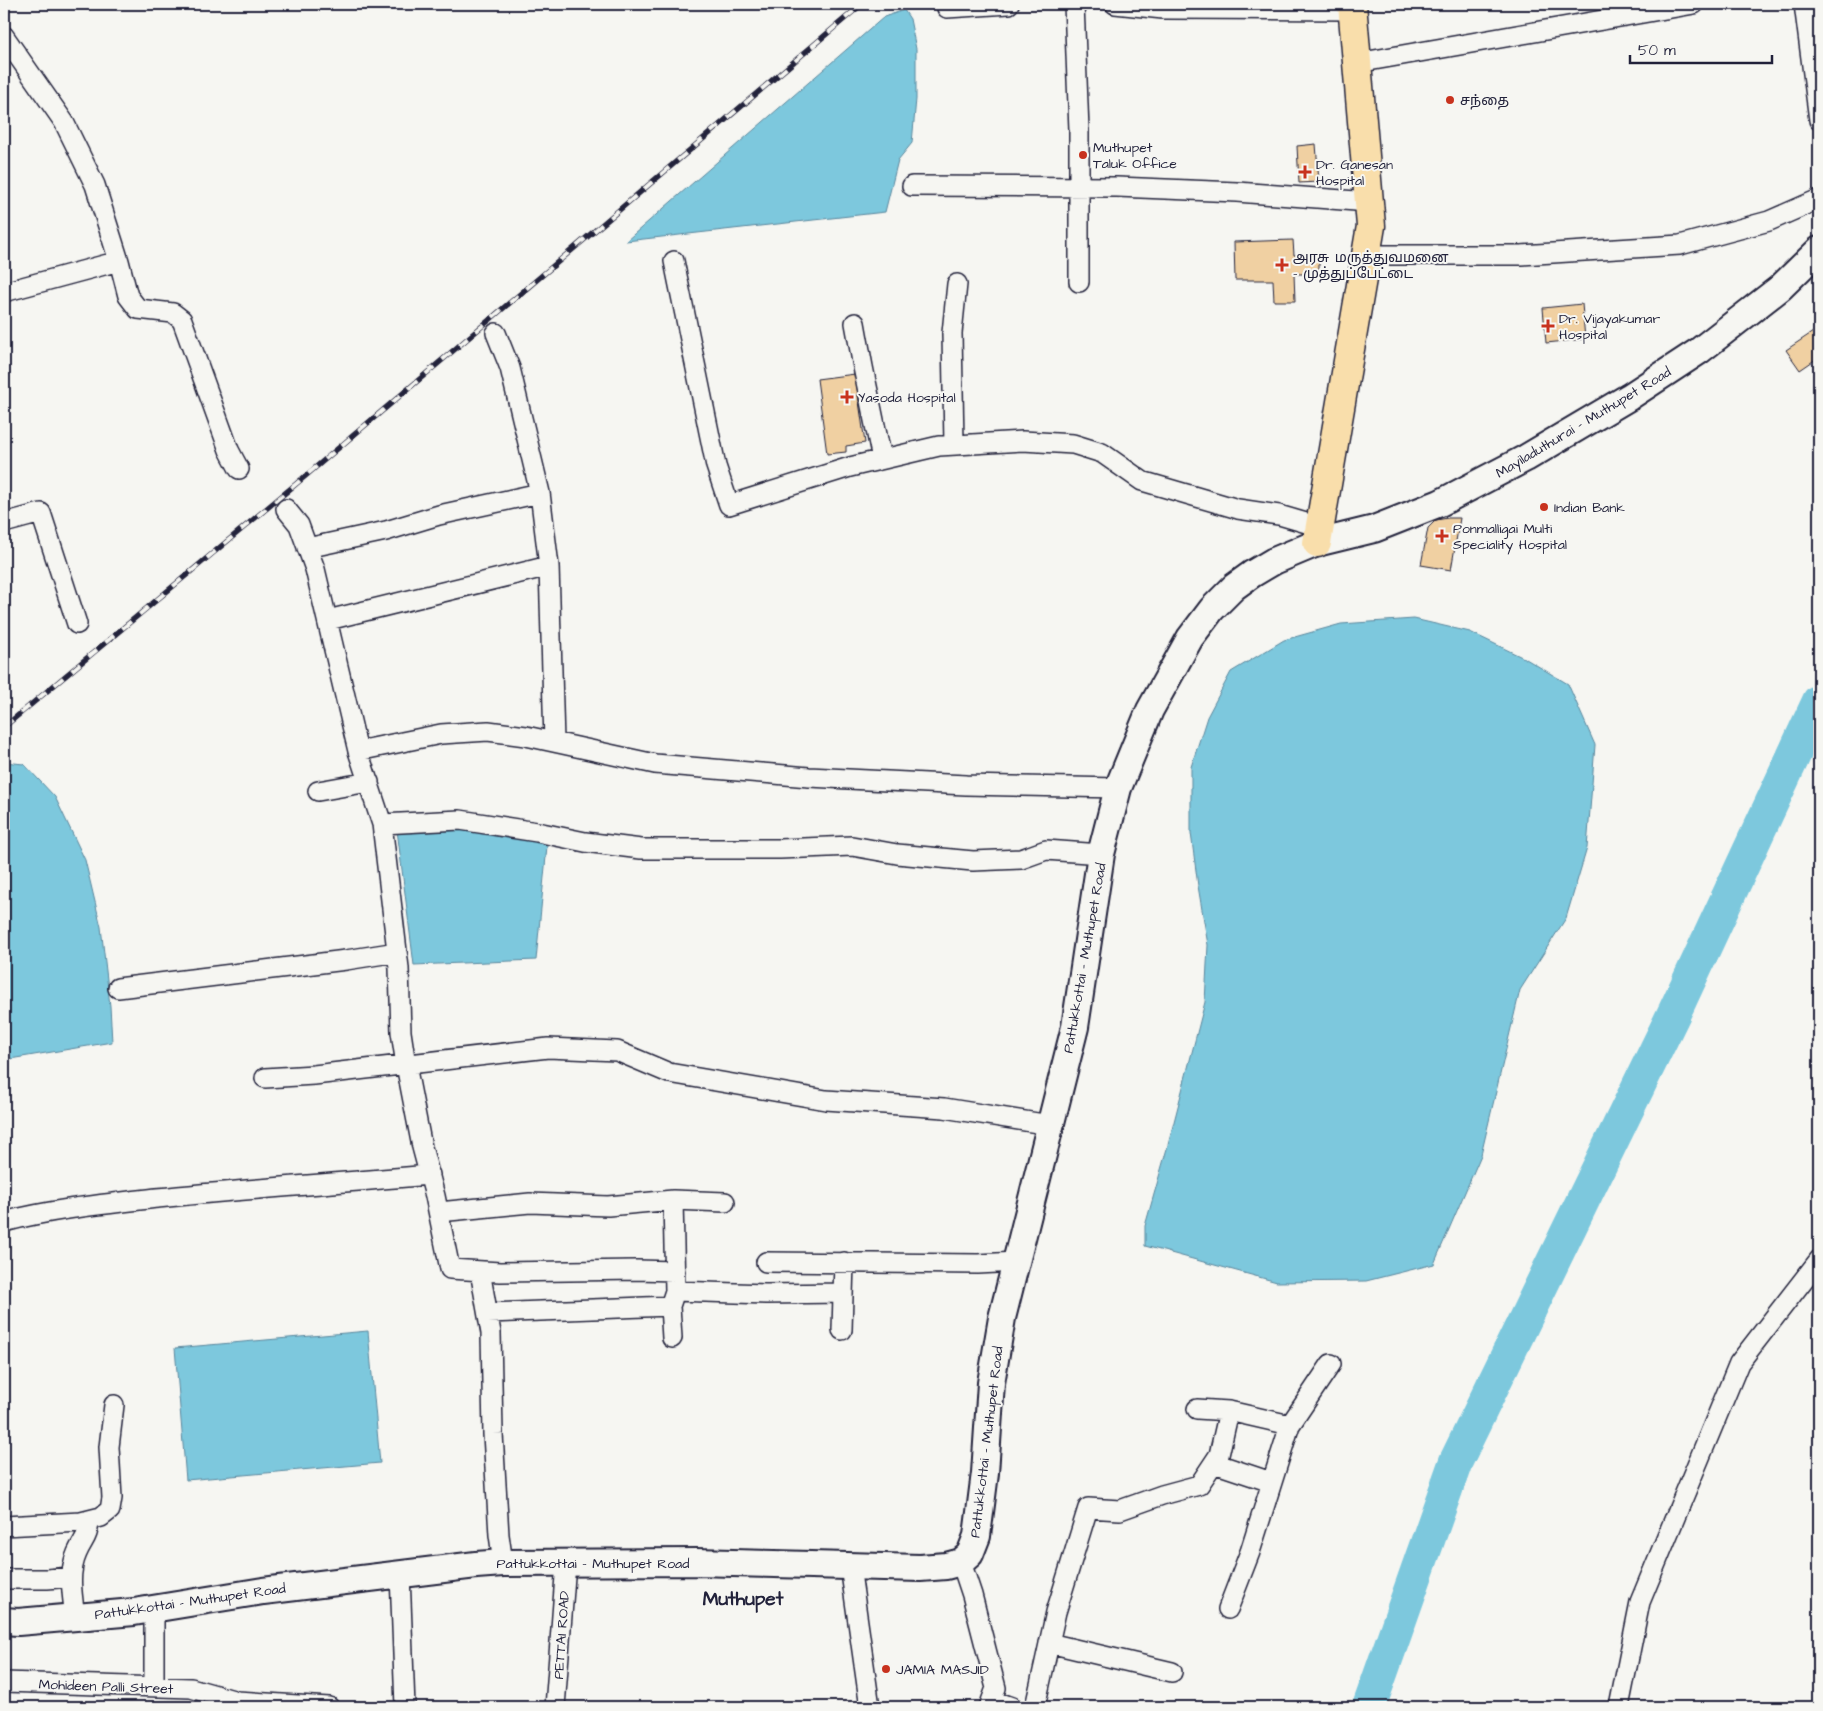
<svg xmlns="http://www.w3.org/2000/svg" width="1823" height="1711" viewBox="0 0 1823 1711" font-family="'Architects Daughter','Noto Sans Tamil',sans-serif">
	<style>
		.water { fill: #7dc8dd; stroke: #59869c }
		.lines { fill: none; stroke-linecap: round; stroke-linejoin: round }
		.river { stroke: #7dc8dd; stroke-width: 34 }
		.building { fill: #f0d0a2; stroke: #22223b }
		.minor-casing { stroke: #22223b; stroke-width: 22 }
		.secondary-casing { stroke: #22223b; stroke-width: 30 }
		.primary-casing { stroke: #22223b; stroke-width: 31 }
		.minor { stroke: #f6f6f2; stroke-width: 19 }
		.secondary { stroke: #f6f6f2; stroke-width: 26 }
		.primary { stroke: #f9deab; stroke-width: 28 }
		.rail-casing { stroke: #22223b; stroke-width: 5.5 }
		.rail { stroke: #f6f6f2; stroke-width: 4; stroke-dasharray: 11; stroke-linecap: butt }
		.poi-dot { fill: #c8321e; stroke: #f6f6f2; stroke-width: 2 }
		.labels { text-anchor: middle; stroke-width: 4; stroke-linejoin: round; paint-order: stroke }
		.poi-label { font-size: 14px; fill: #22223b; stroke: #f6f6f2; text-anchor: start }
		.street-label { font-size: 14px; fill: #22223b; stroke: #f6f6f2 }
		.district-label { font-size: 19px; font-weight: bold; fill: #22223b; stroke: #f6f6f2 }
	</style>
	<rect width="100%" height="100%" fill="#f6f6f2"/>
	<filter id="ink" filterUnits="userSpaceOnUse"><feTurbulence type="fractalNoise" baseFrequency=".02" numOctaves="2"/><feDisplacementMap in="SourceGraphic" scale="10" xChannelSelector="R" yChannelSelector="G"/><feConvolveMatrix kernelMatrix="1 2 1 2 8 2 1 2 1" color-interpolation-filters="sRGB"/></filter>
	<g filter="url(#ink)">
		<path class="water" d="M904,10L910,19L916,49V99L912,143L898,160L885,212L626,241L884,17Z
			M1414,619L1470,632L1526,659L1568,684L1595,745L1587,848L1566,918L1520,990L1481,1155L1434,1264L1366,1281L1277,1282L1145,1246V1226L1168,1145L1205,1002L1208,945L1198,886L1191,833V767L1207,717L1231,672L1284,640L1341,624Z
			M4,762L24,764L55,797L85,860L101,927L110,1006L112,1042L4,1060Z
			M471,829L544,843L547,846L536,960L414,965L397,830Z
			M368,1331L380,1463L186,1480L175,1348Z"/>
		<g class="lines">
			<path class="river" d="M1369,1707L1456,1461L1674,1013L1819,701"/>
		</g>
		<path class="building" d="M1316,144L1319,182L1299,183L1297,146Z
			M1293,240L1294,255H1319V274H1294L1295,301H1274L1273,280H1235L1234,242Z
			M1582,304L1585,339L1546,343L1543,308Z
			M1819,328V357L1800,370L1786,350Z
			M855,374L865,443L846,446V452L827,454L817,379Z
			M1448,518H1460L1451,570L1421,565L1428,528L1436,520Z"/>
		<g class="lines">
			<g class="minor-casing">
				<path id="minor" d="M1074,4L1079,130V282
					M1115,4L1163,9L1352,10
					M1804,4L1819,120
					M947,8L1009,4
					M4,36L64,122L95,185L119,261L4,292
					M1357,63L1694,4
					M912,186L1117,187L1237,192L1369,202
					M1366,255H1521L1680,245L1769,221L1819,199
					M119,261L128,296L138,309L173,313L182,320L229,450L239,469
					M674,261L716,466L729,505L850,467L939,446L1023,441L1073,444L1102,453L1142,481L1238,509L1279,515L1320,527
					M855,323L863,367L882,459
					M496,333L510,368L540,493L549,566L554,742
					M954,445L952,333L957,284
					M286,509L299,525L315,569L358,751L382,824L399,968L401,1032L406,1065L422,1147L435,1196L450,1269L500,1272L637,1270L675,1271
					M4,523L41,513L77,624
					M307,548L386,531L439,515L540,493
					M328,620L549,566
					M358,751L441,734L488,731L526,736L655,764L809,777L966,785L1118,788
					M318,791L369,782
					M382,824L460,820L537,832L585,842L641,849H780L852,846L897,854L973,861L1021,859L1046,850L1101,854
					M118,988L346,960L397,952
					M265,1078L314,1075L548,1048L617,1051L669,1073L826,1100L944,1108L1050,1125
					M439,1212L530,1203L608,1206L673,1200L725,1202
					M4,1222C54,1209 105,1204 157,1198C248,1189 339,1183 430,1175
					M766,1262L978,1264L1016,1262
					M480,1271L491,1333L493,1434L499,1535L503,1563
					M675,1291L766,1294L843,1293
					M488,1313L670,1306
					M842,1330L844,1262
					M672,1338L670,1306L675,1291L673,1200
					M1197,1409L1229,1411L1290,1425
					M1214,1463L1271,1482
					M4,1526L81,1522L101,1517L110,1510L112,1498L109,1447L114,1405
					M961,1562L972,1595L996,1688L989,1707
					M850,1566L870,1707
					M400,1574L405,1707
					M4,1579H47L70,1577
					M154,1609V1687
					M1228,1609L1250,1552L1290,1425L1331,1364
					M75,1616C72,1594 68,1573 77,1553C84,1537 88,1539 89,1520
					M1049,1643L1172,1672
					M4,1682L191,1688L237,1701L329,1707
					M992,1700L1012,1707
					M555,1707L566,1563
					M1035,1707L1056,1612L1088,1508L1120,1510L1162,1495L1199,1485L1219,1455L1229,1411
					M1619,1707L1640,1602L1739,1363L1819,1260"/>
			</g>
			<g class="secondary-casing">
				<path id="secondary" d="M4,1621L18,1622L134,1612L263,1591L476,1565L503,1563L696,1562L920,1568L946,1566L961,1562L970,1554L977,1536L985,1473L991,1383L1002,1318L1075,1027L1101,854L1118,788L1150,710L1190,638L1212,609L1234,587L1252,574L1274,561L1317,543L1374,529L1440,503L1526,458L1629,397L1699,351L1780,288L1819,250"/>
			</g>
			<g class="primary-casing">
				<path id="primary" d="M1317,543L1371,226L1352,4"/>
			</g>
			<use href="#minor" class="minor"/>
			<use href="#secondary" class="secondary"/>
			<use href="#primary" class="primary"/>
			<g class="rail-casing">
				<path id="rail" d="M4,727L296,484L862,4"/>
			</g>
			<use href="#rail" class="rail"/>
		</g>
	</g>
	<g class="poi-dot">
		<circle cx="1450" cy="100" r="5"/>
		<circle cx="1083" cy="155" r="5"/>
		<path d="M1302.5 164.5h5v5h5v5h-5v5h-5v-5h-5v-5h5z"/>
		<path d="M1279.5 257.5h5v5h5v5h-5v5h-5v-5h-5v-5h5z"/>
		<path d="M1545.5 318.5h5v5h5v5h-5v5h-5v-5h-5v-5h5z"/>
		<path d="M844.5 389.5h5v5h5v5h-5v5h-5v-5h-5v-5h5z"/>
		<circle cx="1544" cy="507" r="5"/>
		<path d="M1439.5 528.5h5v5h5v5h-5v5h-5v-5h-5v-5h5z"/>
		<circle cx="886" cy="1669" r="5"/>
	</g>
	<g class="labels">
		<g class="poi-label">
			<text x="1460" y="105">சந்தை</text>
			<text x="1093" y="152">Muthupet<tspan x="1093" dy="16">Taluk Office</tspan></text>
			<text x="1316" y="169">Dr. Ganesan<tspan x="1316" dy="16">Hospital</tspan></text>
			<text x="1293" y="262">அரசு மருத்துவமனை<tspan x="1293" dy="16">- முத்துப்பேட்டை</tspan></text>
			<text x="1559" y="323">Dr. Vijayakumar<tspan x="1559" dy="16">Hospital</tspan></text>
			<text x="858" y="402">Yasoda Hospital</text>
			<text x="1554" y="512">Indian Bank</text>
			<text x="1453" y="533">Ponmalligai Multi<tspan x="1453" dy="16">Speciality Hospital</tspan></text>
			<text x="896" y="1674">JAMIA MASJID</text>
		</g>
		<g class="street-label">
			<text transform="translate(1583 422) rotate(-31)" y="5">Mayiladuthurai - Muthupet Road</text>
			<text transform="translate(1084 958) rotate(-80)" y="5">Pattukkottai - Muthupet Road</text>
			<text transform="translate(986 1442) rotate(-83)" y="5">Pattukkottai - Muthupet Road</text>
			<text x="593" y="1568">Pattukkottai - Muthupet Road</text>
			<text transform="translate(190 1601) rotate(-8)" y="5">Pattukkottai - Muthupet Road</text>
			<text transform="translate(561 1635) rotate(-86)" y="5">PETTAI ROAD</text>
			<text transform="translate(106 1686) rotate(2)" y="5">Mohideen Palli Street</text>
		</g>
		<g class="district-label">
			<text x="743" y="1605">Muthupet</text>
		</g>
	</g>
	<rect width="1823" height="1711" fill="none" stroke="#f6f6f2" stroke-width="20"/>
	<rect x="10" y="10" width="1803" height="1691" fill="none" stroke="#22223b" stroke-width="2" filter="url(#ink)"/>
	<path d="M1630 55v8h142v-8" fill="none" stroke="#22223b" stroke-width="2.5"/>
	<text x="1638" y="55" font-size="15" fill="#22223b" stroke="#f6f6f2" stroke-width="4" paint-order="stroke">50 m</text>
</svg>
